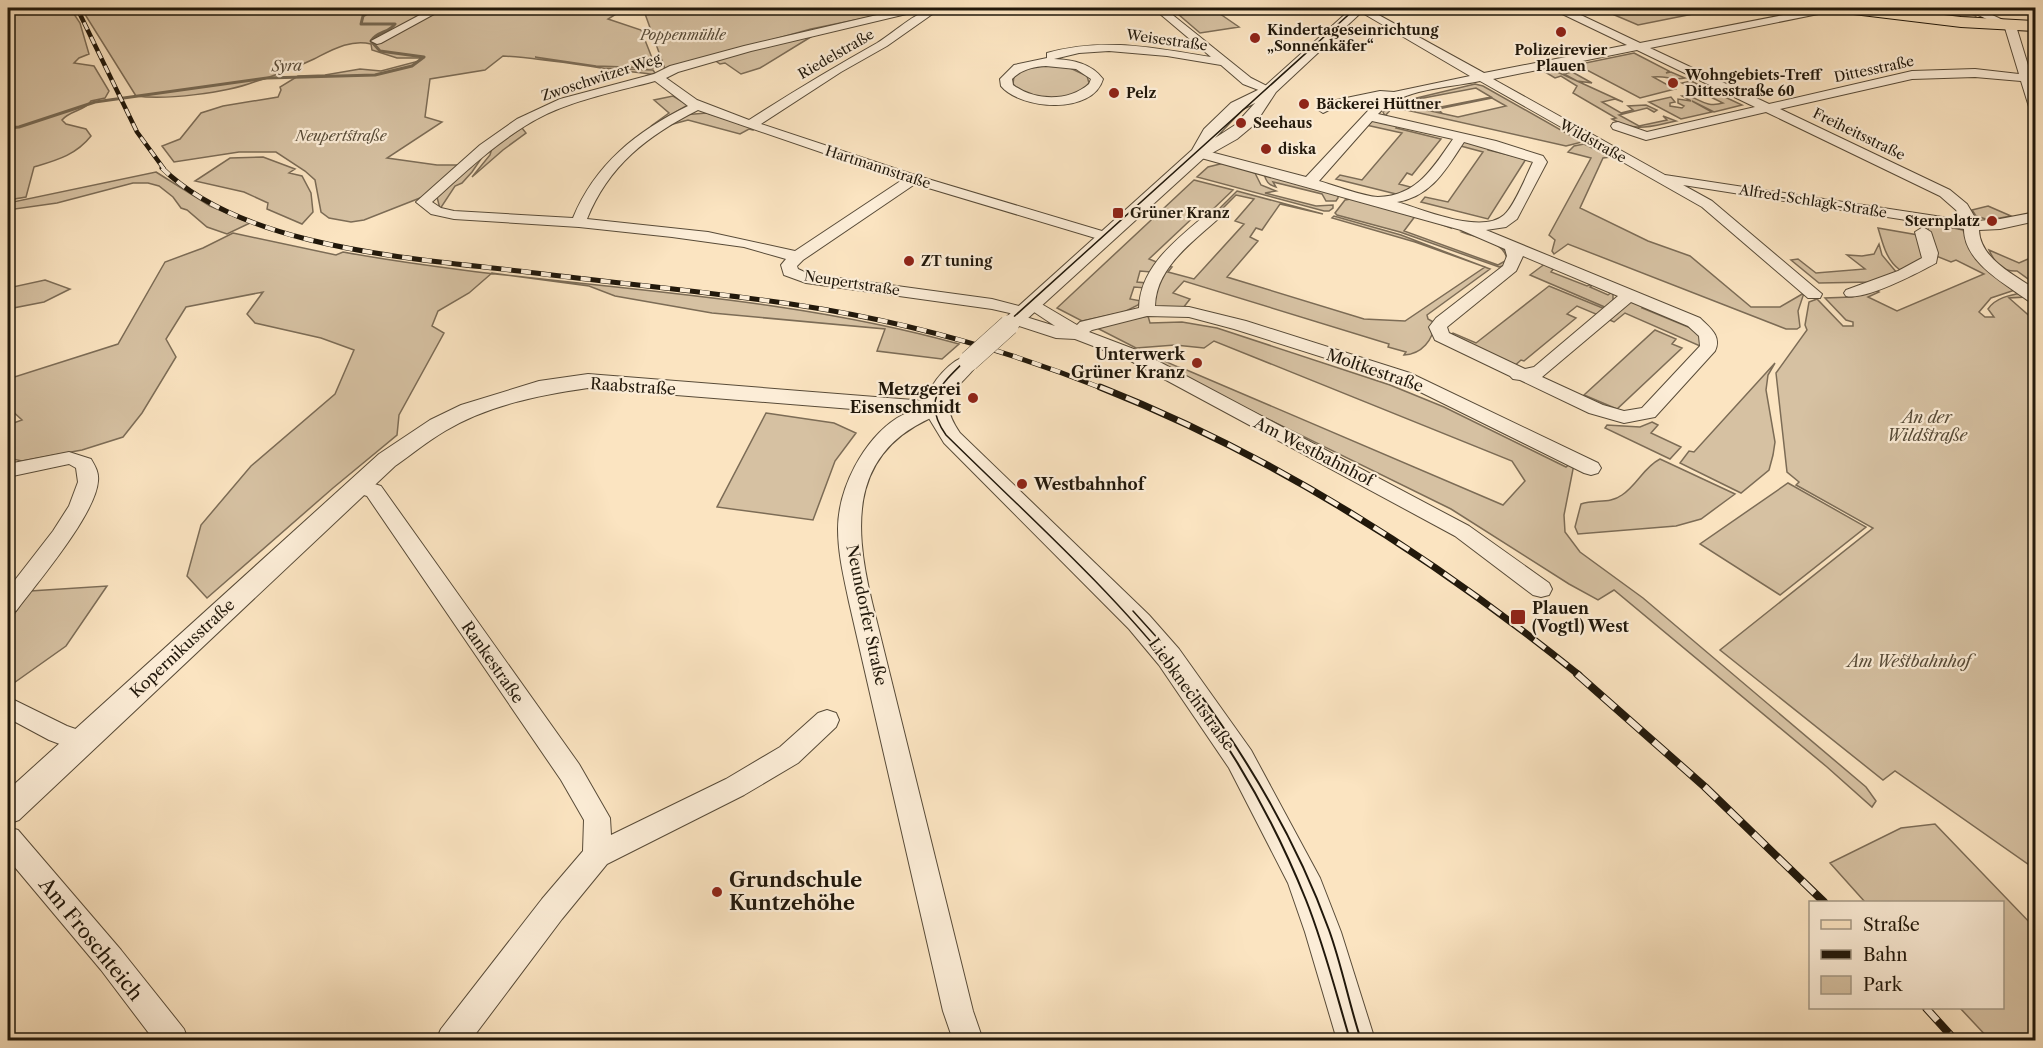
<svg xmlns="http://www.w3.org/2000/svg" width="2043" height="1048" viewBox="0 0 2043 1048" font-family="'Libre Caslon Text',serif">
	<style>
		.green { fill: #d6c1a2; stroke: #7c6c56; stroke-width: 1.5 }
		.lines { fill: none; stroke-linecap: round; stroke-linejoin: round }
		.stream { stroke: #776953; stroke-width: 3 }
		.minor-casing { stroke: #584b38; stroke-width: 2 }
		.tertiary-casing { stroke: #584b38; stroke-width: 2 }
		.primary-casing { stroke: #21180b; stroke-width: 2 }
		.minor { fill: #fcedd7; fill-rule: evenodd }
		.tertiary { fill: #fcedd7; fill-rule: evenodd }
		.primary { fill: #fbe4c1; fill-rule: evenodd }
		.tram-far1 { stroke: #21180b; stroke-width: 1.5 }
		.tram { stroke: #21180b; stroke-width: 2 }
		.rail-far3-casing { stroke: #21180b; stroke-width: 4.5 }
		.rail-far2-casing { stroke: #21180b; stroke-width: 5 }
		.rail-far1-casing { stroke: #21180b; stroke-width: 7 }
		.rail-casing { stroke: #21180b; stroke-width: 8 }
		.rail-far3 { stroke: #fcedd7; stroke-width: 3; stroke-dasharray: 8; stroke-linecap: butt }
		.rail-far2 { stroke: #fcedd7; stroke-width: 4; stroke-dasharray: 10; stroke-linecap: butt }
		.rail-far1 { stroke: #fcedd7; stroke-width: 4.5; stroke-dasharray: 14; stroke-linecap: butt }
		.rail { stroke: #fcedd7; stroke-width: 6; stroke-dasharray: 17; stroke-linecap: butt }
		.tertiary-bridge-casing { stroke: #584b38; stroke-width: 21; stroke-linecap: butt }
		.tertiary-bridge { stroke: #fcedd7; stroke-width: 20 }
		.poi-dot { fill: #8f2418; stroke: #fcedd7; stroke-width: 2 }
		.labels { text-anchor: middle; stroke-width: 4.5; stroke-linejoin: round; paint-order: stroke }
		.far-poi-label { font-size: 14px; font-weight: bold; fill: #21180b; stroke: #fcedd7; text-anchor: start }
		.far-park-label { font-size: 14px; font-style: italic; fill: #574b38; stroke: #fcedd7 }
		.far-street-label { font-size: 14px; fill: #21180b; stroke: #fcedd7 }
		.far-water-label { font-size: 15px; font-style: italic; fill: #5b4e3b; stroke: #fcedd7 }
		.poi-label { font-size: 16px; font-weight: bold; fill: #21180b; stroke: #fcedd7; text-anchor: end }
		.street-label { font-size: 16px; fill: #21180b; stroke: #fcedd7 }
		.park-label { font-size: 16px; font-style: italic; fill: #574b38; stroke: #fcedd7 }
		.near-poi-label { font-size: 20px; font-weight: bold; fill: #21180b; stroke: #fcedd7; text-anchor: start }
		.near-street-label { font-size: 20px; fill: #21180b; stroke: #fcedd7 }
	</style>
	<rect width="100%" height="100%" fill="#fbe4c1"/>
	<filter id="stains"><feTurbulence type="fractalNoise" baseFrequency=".00333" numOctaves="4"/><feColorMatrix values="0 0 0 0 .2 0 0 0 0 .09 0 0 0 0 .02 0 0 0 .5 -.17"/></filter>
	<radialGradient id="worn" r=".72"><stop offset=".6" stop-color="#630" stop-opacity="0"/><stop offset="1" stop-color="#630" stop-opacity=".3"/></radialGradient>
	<path class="green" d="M8,8H70L80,23L89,54L79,58L74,63L94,66L109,91L105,98L91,101C85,111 70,110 62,120L66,124L86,129L91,136C76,155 57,160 34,167L26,197L8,200Z
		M81,8H436L414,18L443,8H606L625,13L616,14L608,19L641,30L656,68L596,66L535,57L601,68L653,70L655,73L643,78L650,74C600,69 552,59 503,56L485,70L430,79L425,117L442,122L387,158L437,165H460L425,196L364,220L351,222L329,218L321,212L315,180L305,171L276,152H239L174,162L162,146L180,139L201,113L223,106L278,97L281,90L280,87L298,76L325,75L360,69L381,71L419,61L420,58H397L372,50L371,44C350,39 332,50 314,59C295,68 274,76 254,82C225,93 166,100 136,96Z
		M639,8H914L811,29L665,69L644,11Z
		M1598,8H1621L1636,14L1664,10L1659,8H1723L1638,25Z
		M1874,8H1957L1976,16L1975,18Z
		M1213,9L1239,27L1200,33L1178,14Z
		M814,35L760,68L741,74L725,63L720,64L713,59Z
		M1634,53L1669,71L1666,73L1671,72L1685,78C1673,81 1665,75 1653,77L1675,89L1640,98L1587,70L1574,73L1592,83L1577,81L1564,74L1586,68L1561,72L1556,69Z
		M1041,66L1068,67L1087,76L1089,83C1076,103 1028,102 1013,84L1014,76L1024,69Z
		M1553,70L1623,102L1615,99L1602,102L1621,113L1633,110L1628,106L1646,105L1657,110L1654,112L1647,108L1619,115L1639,126L1667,120L1663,116L1676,121C1651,126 1636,133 1612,119L1616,118L1573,93L1577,86L1561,76L1555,78L1545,72Z
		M1691,81L1742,105L1714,112L1692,101L1712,112L1681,119L1649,102L1671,97L1675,102L1670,103V106L1682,108L1684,106L1678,103V99L1691,101L1682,96C1697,94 1702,109 1723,103L1682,83Z
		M1475,84L1483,86L1582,142L1566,146L1393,107L1385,116L1383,112L1391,106L1399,104L1458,117L1506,106L1492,98L1438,109L1441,112L1425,108L1432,106L1436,108L1491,97L1476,88L1413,100L1416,103L1404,101Z
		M673,96L688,105L651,126L669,113L654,100Z
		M707,113L753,128V130L749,129L740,134L688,120L673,124L682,115Z
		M1370,120L1398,125L1396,128L1441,139L1412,175L1407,173L1399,184L1418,189L1400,195L1336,179L1340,175L1362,180L1402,133L1366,125Z
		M522,128L526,133L503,150L472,177L490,155L492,148Z
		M1461,139L1489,146L1488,150L1526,159L1488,219L1421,202L1425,197L1448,202L1483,152L1457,145Z
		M1584,144L1611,157L1603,158L1580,208L1648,241L1690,256L1751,307H1780L1804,293L1798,311L1800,327L1797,329H1786L1568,244L1554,254L1552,251L1555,240L1549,235L1591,158L1568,152L1574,146Z
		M485,153L472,172L462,183L455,186L440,209L437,197L442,190Z
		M263,157L295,169L289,173L302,176L311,193L313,212L302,224L267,209L268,203L244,192L195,181L230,158Z
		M1224,163L1255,173L1261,185L1276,191L1265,193L1316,206L1333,205V208L1329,211H1324L1197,177L1208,167Z
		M156,172L210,206L250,223L227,234L207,227L187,210L181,208L173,197L159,186L148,183H133L57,203L8,210V203Z
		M1264,174L1338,195V198L1336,201H1326L1322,194L1273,182L1276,187C1268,185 1266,181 1264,174Z
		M1194,180L1233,190L1209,213L1200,211L1149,259L1159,263L1151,272L1140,271L1137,282L1147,283L1146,288L1134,287L1130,299L1141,301L1138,305L1124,312L1082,321L1057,308Z
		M1237,191L1323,214L1280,204L1262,230L1256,228L1250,237L1258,241L1227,277L1364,319L1405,321L1485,267L1415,242L1332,218L1334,216L1401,235L1490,269L1427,315L1428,319L1435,323C1433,340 1422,354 1404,355L1406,352L1388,347L1389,344L1184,281L1173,293L1190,299L1183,308H1158L1152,305L1154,289L1167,266L1172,267L1168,272L1194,279L1244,224L1235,221L1254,199L1236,195L1218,213L1216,212Z
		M1351,199L1386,205L1450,225L1451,228L1416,215L1404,231L1498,265L1507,260C1505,241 1477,238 1462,232C1476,230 1498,242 1508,253L1506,265L1499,267L1400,232L1337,215L1335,213L1345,200Z
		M1988,206L2011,216L1989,220L1976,216L1972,210Z
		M1929,223L1963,230L1971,250L2018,289L1991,298L1979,312L1985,317H1994L1988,309C1995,298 2010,295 2022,293L2026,297L2009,298L2035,321V348L2033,349L2036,351L2035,869L1895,771L1883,780L1720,650L1873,528L1796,485L1799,482L1787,472L1776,373L1807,330L1805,325L1809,302L1817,299L1843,326H1853V322L1846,320L1825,298L1852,297L1875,290L1879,292L1868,297L1897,311L1984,274L1956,260L1951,262L1936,256L1928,230Z
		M1878,228L1918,235L1923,262L1900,270C1886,260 1883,244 1878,228Z
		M233,233L336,255L343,252C547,289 758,288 959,344L942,359L877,351L885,329L712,313L615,296L589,286L492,273L469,293L438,311L432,326L444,333L399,415L397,435L333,488L207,598L187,576L201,525L251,466L335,394L354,350L321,338L255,323L247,314L263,292L186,307L166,339L176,357L142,413L123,437L82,450L22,461L8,458V425L22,420L8,407V379L118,344L165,262L203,248Z
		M1879,244L1882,255L1897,273L1873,282L1819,283L1791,260L1798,259L1816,273L1865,269L1847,255L1862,256L1874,254Z
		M1989,250L2019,263L2035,256V284L2017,271C2002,272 1995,263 1989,250Z
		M1546,263L1555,267L1551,272L1587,286L1595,283L1590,287L1608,295L1613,291V301L1607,308L1530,275Z
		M45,280L70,289L44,302L8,309V288Z
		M1549,286L1605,309L1598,315L1577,306L1567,314L1576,318L1524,361L1521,360L1512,368L1447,338L1453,333L1476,343Z
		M1629,301L1645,304L1642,308L1698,331L1703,336L1700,346L1625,313L1614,322L1605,318Z
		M1148,316L1150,323L1182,322L1217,328L1390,385L1444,407L1566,467L1575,459L1564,515L1565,532L1580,552L1643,598L1866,787L1876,801L1872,807L1827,767L1614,590L1598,600L1569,584L1451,509L1146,359L1150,356C1162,358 1170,365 1182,368L1503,505L1525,481L1512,461L1214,341L1204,348L1175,345L1136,348L1095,327Z
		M1655,330L1676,339L1672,344L1682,348L1617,409L1584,395Z
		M1775,363L1768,375L1766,390L1775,442L1773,455L1769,470L1741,493L1680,463L1689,451L1694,452Z
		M766,413L834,423L856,433L835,461L813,520L717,507Z
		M1652,422L1658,425L1651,433L1681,447L1670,459L1605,428L1607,425L1640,427Z
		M1660,459L1735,494L1701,519L1676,526L1578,534L1575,527L1581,504C1595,499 1610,504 1622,495C1637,485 1644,467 1660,459Z
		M1788,483L1866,527L1780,595L1700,544Z
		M107,586L66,646L11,685L8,684V623L30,591Z
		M1935,824L2035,928V1040H1990L1960,1008H2002V902H1865L1830,863L1901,828Z"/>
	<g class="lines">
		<path class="stream" d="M8,128L19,127L95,102L267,78L375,75L412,66L424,57L380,51L371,41C377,31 389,33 395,24H361L363,16L376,8"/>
		<g class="minor-casing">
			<path id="minor" d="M433,8H445L381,43L377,44L371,41Z
				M907,8H924L919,11L751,51L678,72L666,78L697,100L749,120C791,93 834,67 877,43C897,31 918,8 941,8L887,46L841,72L761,124L918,176L1112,234L1115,237L1112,240H1102L915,184L803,260L797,266L798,269L809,274L992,299L1027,308L1025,304L1033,299L1077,325L1080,322L1139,308C1140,265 1179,238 1209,212H1219L1221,215L1219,218C1193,242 1156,267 1155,306L1189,307L1246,321L1410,373L1598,463L1601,468L1598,473L1591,475L1584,473L1398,381L1234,329L1189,317L1147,316L1092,330L1089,332L1139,351L1469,526L1549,583L1552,589L1549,595L1541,597L1533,595L1455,536L1127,359L1075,339L1056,338L1010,323L1007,319L1014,314L992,309L806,283L784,275L781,265L786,259L744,247L672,237L579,227L454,219L431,214L416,202L480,145L517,119L560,99L654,74L670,66L744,46ZM655,81L688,106C637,131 595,164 573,218L454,211L441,208L432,202C462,175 491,147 525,126C564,101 612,93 655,81ZM698,110L902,180L795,251L708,232L587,219C608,166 648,135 698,110ZM1031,310L1055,326L1026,317L1030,316Z
				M1153,8H1164L1251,78L1275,90L1269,94L1243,84L1221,65L1167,56L1109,51L1079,53L1054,59C1073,60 1091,63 1103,79C1093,115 1021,110 1001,86L1000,79L1014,65L1047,58V53C1106,37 1152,48 1211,57ZM1046,66L1076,69L1091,79L1089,84C1068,102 1035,101 1013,85L1012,79C1022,69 1033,67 1046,66Z
				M1354,8H1366L1484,73L1627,45L1554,10L1553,8H1566L1640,43L1819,8H1838L1833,11L1650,48L1769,104L1912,71L1975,69L2019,74L2005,28L1964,8H1977L2016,26L2031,75H2036V83L2034,82L2036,114L2030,110L2021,81L1975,77L1912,79L1780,109L1950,190L1967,204L1977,221L2000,219L2036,212V221L2000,229L1979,230C1980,259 2015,275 2036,290V303L2030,302C2006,284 1964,263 1964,229L1683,185L1712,201L1822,294L1820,298H1808L1702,207L1480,81C1448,88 1401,88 1378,114L1496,141L1543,156L1547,162L1517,219L1506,227L1486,230L1700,318C1710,328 1722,336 1715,351L1655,417L1624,423L1589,413L1520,380L1513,379L1510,376L1435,340L1429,327L1436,318L1503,266L1507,256L1505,249L1461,230L1194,156L1192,153L1199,149L1306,177L1379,99L1331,109L1323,113L1317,109L1322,103L1380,91L1394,92L1470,76ZM1637,50L1755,107L1647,132L1618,122L1613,123L1611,126L1613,129L1646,140L1766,112L1940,196L1956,210L1962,220L1665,175L1493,79ZM1372,121L1453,139C1433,168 1417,196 1378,197C1365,197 1333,185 1319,181ZM1464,142L1533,162C1526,176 1515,205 1504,215C1481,235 1422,209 1397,202C1432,196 1446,169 1464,142ZM1523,256L1618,296L1534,367L1525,369L1449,333L1447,327L1516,271ZM1631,302L1688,326L1699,336L1700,346L1642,408L1624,411L1603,405L1542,377Z
				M1923,227L1931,232L1938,253L1936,263C1918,273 1864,301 1846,296L1844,293L1846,290L1898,271L1922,258L1915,232Z
				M936,403L943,405L945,409L943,413C851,447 852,520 872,602L973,1011L983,1040H953L943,1011L849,602C844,578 838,554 838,529C838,489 863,440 897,418C909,411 923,407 936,403Z
				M69,452L91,459C95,466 99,472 98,481C96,514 37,583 16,611L8,613V589L53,531L69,506L78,482L76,468L69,464L8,477V464Z
				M358,479L381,486L579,764L610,818L611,835L726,779L780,747L818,713L827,710L836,713L839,720L836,727L798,763L744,795L607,864L562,919L471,1040H436L441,1029L542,899L583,851L584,820L561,780L367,496L351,491L348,486L351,481Z
				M8,697L67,726L90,734L94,741L90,748L81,752L49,740L8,718Z
				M8,827L18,830L121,950L184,1029L188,1040H154L101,970L8,859Z"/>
		</g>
		<g class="tertiary-casing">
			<path id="tertiary" d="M1352,8H1366L1276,92L1255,124L1237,139L1205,157L1016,329L1009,331L1002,329L999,325L1002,321L1192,150L1204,129L1231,103L1264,87ZM1255,103L1235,125L1215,138L1243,109Z
				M969,355L977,356L980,361C961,389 933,394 960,433L1149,615L1179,649L1251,750L1320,878L1341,932L1375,1040H1337L1305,932L1288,883L1229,768L1159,665L1129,629L944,443L927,415L588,388C540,395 488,405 445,431C428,441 412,454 395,466L19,820L8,824V790L379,454L430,420L461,405L539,381L588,374L926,401C930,383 951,359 969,355Z"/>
		</g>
		<g class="primary-casing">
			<path id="primary" d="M1836,8H1884L1961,17L2036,21V31L1961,27L1845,13L1839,12Z"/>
		</g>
		<use href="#minor" class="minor"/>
		<use href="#tertiary" class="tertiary"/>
		<use href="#primary" class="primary"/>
		<path class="tram-far1" d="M1133,611L1161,642
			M1178,675C1109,587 1025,513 946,435C922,401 940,385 966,360L1356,8"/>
		<path class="tram" d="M1176,674C1229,742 1274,820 1306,900C1324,945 1336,993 1350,1040
			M1197,690C1251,764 1298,844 1329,930C1342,966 1349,1004 1361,1040"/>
		<g class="rail-far3-casing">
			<path id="rail-far3" d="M77,8L137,132L164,169"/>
		</g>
		<g class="rail-far2-casing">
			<path id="rail-far2" d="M162,168C243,248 411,258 519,271C612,283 705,291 797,305C903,321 1004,349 1104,389"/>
		</g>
		<g class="rail-far1-casing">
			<path id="rail-far1" d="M1100,387C1275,456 1433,557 1579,675"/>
		</g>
		<g class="rail-casing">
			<path id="rail" d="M1577,674L1705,787L1824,902
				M1926,1008L1955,1040"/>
		</g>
		<use href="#rail-far3" class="rail-far3"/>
		<use href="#rail-far2" class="rail-far2"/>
		<use href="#rail-far1" class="rail-far1"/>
		<use href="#rail" class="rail"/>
		<g class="tertiary-bridge-casing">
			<path id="tertiary-bridge" d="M969,361L1009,325"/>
		</g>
		<use href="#tertiary-bridge" class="tertiary-bridge"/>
	</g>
	<g class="poi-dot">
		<circle cx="1561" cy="32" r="6"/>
		<circle cx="1255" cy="38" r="6"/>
		<circle cx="1673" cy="83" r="6"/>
		<circle cx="1114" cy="93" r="6"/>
		<circle cx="1304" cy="104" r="6"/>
		<circle cx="1241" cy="123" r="6"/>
		<circle cx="1266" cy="149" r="6"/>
		<rect x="1112" y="207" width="12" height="12" rx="3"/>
		<circle cx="1992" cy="221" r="6"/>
		<circle cx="909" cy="261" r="6"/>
		<circle cx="1197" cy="363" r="6"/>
		<circle cx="973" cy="398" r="6"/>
		<circle cx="1022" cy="484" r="6"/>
		<rect x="1510" y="609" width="16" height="16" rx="3"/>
		<circle cx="717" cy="892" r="6"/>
	</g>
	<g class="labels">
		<g class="far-poi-label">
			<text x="1267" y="35">Kindertageseinrichtung<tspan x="1267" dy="16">„Sonnenkäfer“</tspan></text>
			<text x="1561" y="55" text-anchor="middle">Polizeirevier<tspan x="1561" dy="16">Plauen</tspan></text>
			<text x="1685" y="80">Wohngebiets-Treff<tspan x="1685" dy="16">Dittesstraße 60</tspan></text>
			<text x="1126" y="98">Pelz</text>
			<text x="1316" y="109">Bäckerei Hüttner</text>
			<text x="1253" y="128">Seehaus</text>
			<text x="1278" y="154">diska</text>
			<text x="1130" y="218">Grüner Kranz</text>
			<text x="1980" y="226" text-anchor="end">Sternplatz</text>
			<text x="921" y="266">ZT tuning</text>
		</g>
		<g class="far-park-label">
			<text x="683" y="40">Poppenmühle</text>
			<text x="341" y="141">Neupertstraße</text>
		</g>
		<g class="far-street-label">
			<text transform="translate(1167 40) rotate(8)" y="5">Weisestraße</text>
			<text transform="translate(836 54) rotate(-30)" y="5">Riedelstraße</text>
			<text transform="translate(1874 69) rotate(-12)" y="5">Dittesstraße</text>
			<text transform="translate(601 77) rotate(-18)" y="5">Zwoschwitzer Weg</text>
			<text transform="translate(1859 134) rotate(26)" y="5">Freiheitsstraße</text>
			<text transform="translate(1593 141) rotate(29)" y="5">Wildstraße</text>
			<text transform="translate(878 167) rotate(18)" y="5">Hartmannstraße</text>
			<text transform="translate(1813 201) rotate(9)" y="5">Alfred-Schlagk-Straße</text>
			<text transform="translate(852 283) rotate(9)" y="5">Neupertstraße</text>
		</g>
		<g class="far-water-label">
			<text transform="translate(287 66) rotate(-2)" y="5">Syra</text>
		</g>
		<g class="poi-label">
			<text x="1185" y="360">Unterwerk<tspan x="1185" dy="18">Grüner Kranz</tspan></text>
			<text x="961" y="395">Metzgerei<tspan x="961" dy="18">Eisenschmidt</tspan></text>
			<text x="1034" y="490" text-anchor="start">Westbahnhof</text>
			<text x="1532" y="614" text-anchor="start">Plauen<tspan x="1532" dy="18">(Vogtl) West</tspan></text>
		</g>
		<g class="street-label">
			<text transform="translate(1375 370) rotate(19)" y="6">Moltkestraße</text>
			<text transform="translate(633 386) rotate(4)" y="6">Raabstraße</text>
			<text transform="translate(1314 451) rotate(27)" y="6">Am Westbahnhof</text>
			<text transform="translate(867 615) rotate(78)" y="6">Neundorfer Straße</text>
			<text transform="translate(182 648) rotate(-43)" y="6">Kopernikusstraße</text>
			<text transform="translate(493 662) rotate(55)" y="6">Rankestraße</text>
			<text transform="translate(1192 694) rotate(54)" y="6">Liebknechtstraße</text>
		</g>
		<g class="park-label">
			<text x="1927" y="423">An der<tspan x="1927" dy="18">Wildstraße</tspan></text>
			<text x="1909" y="667">Am Westbahnhof</text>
		</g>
		<g class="near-poi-label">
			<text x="729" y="887">Grundschule<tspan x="729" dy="23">Kuntzehöhe</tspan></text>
		</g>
		<g class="near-street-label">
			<text transform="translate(91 939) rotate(51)" y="7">Am Froschteich</text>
		</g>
	</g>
	<rect width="2043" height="1048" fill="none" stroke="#fbe4c1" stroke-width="30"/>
	<rect x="9" y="9" width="2025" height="1030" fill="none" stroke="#21180b" stroke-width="3"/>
	<rect x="15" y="15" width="2013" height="1018" fill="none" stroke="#21180b" stroke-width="1.5"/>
	<rect x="1809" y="901" width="195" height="108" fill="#fcedd7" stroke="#a49885" stroke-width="1.5"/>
	<rect x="1821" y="920" width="30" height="9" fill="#fbe4c1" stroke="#a49885" stroke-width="1.5"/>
	<text x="1863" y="931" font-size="18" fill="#21180b">Straße</text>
	<rect x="1821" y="950" width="30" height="9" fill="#21180b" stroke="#a49885" stroke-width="1.5"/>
	<text x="1863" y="961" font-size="18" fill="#21180b">Bahn</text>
	<rect x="1821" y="976" width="30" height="18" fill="#d6c1a2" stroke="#a49885" stroke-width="1.5"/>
	<text x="1863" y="991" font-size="18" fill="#21180b">Park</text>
	<rect width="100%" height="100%" filter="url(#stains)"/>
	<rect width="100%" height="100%" fill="url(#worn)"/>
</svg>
